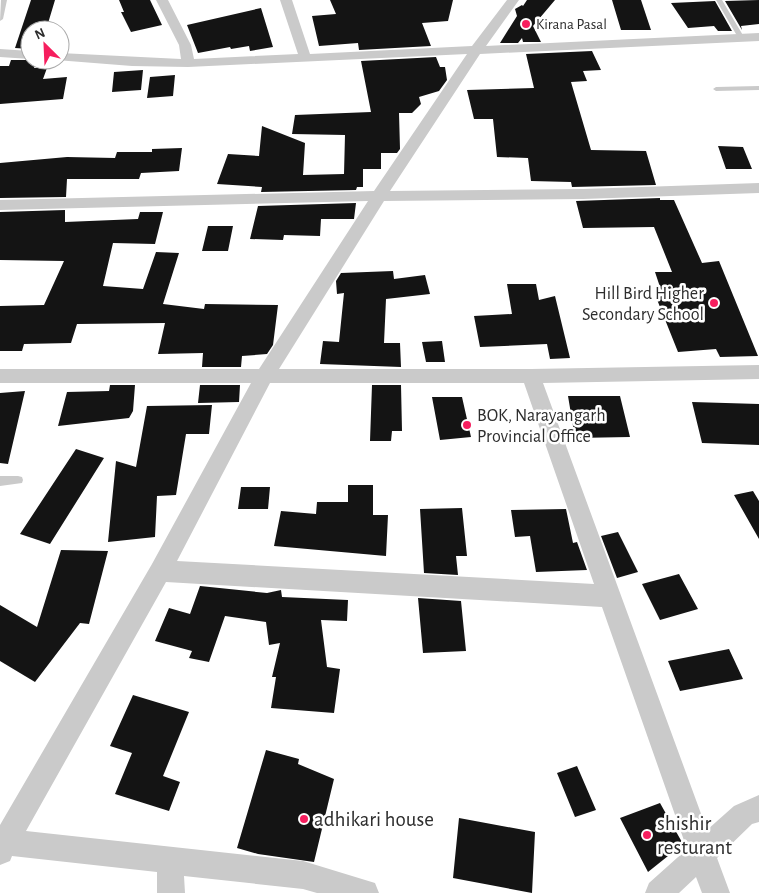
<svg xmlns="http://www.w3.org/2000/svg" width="759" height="893" viewBox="0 0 759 893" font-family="'Alegreya Sans',sans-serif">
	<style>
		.building { fill: #141414 }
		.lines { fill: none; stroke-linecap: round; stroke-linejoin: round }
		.service { fill: #cacaca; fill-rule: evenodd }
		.minor { fill: #cacaca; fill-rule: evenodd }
		.poi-dot { fill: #f61e5e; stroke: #fff; stroke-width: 2 }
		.labels { text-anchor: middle; stroke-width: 5; stroke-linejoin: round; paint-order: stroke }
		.far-poi-label { font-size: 15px; fill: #2d2d2d; stroke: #fff; text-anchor: start }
		.poi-label { font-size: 18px; fill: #2d2d2d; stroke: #fff; text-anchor: end }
		.near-poi-label { font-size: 21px; fill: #2d2d2d; stroke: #fff; text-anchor: start }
	</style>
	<rect width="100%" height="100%" fill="#fff"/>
	<path class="building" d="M31,0H55L46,30H30V49L15,48Z
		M119,0H150L162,25L131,32L121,12H124Z
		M330,0H453L448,21L422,23L431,46L359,50L358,43L319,46L312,16L336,14Z
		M527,0H555L533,26L541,42H523L522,38L518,43H500L517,16L515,9L522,5L523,6Z
		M612,0H641L651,30H621Z
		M759,0V24L741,26L742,30L725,1Z
		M715,1L732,31H718L714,26L688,28L671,3Z
		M261,8L273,47L250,51L249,46L231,49L230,47L198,53L187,25Z
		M592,51L601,70L583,71L587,81L571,82L591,150L646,151L656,185L572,187L571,182L531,181L528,158L497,157L493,119H474L467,90L534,88L526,54Z
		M436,57L440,67H445L447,80L439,91L419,97L421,104L412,113H399L400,149L397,153H381V169H363V187H357L356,190L261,192L262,187L217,184L228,154L259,156L262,126L305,143L303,175L344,174L345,135L292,134L295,115L371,112L361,61Z
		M11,60H37L34,68H47L43,79L67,77L63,99L0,104V66H9Z
		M143,70L141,90L112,92L114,72Z
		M175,75L173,96L147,98L150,77Z
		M718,146L743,147L752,169H726Z
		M182,148L179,171L141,173L139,179H67L66,197L0,198V163L67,157L115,158L117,152H152V149Z
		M660,198V200H674L702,263L719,261L758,356L720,357L716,349L678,352L656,297L663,296L655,272H672L654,227L583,228L576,201Z
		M356,203L354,219H321L320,236L284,235L283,240L250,239L258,206Z
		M65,210V222L138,219L140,212H163L155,244L113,243L103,286L143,289L156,252L179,253L163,304L204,309L205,304L278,305L273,345L267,354L242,356L241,367H202L203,353L158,354L165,323L77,324L71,343L24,344L22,351H0V306L44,305L64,261L0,260V212Z
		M208,226H233L228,251H202Z
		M393,271L394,279L425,275L430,294L386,299L384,343H400L401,367L320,364L323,341L339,342L344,293L337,294L336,281L341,273Z
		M507,284H536L539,300L555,296L570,358L550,359L547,344L480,347L474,316L512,314Z
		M442,341L445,362H426L422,342Z
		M110,385H135L133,411L129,418L58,426L67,392L109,391Z
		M200,385H240L239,402L198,403Z
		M372,385H401L402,431H392L391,441H370Z
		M25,391L8,464L0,463V393Z
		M568,396H620L630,437L575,438Z
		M432,397H462L471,437L440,440Z
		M692,402L759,404V445L702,443Z
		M212,405L209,434H186L176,495L157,496L155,537L108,542L116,461L136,467L147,406Z
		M76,449L104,458L50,544L20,534Z
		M348,485H373V515H388L386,556L274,546L281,511L316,514L317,502H348Z
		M241,487H270L268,509H238Z
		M753,491L759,501V539L734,495Z
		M462,508L467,556H456L458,575L424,573L420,509Z
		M566,509L573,543L577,542L587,570L536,572L530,536L515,537L511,510Z
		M618,532L638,572L617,578L601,536Z
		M61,550L108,551L89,624L80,623L35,682L0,661V605L37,627Z
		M679,574L698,609L660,620L642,584Z
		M200,586L267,593L281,590L282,597L348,600L347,621L321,620L327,667L340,669L334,713L271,708L276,677H272L280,643L269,645L266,622L225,616L209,662L189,658L192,651L155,641L169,608L190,614Z
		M418,598L461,601L466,651L423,653Z
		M729,649L743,679L680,691L668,661Z
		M133,695L189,712L163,776L180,782L169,811L115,794L132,753L110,746Z
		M266,750L299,759L298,764L334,779L314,862L258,854L237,848Z
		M577,766L596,810L575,817L557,773Z
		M660,803L683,844L648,872L620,818Z
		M459,818L535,832L532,893L453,878Z"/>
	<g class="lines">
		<path class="service" d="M1,0H7L3,19L0,21Z
			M716,0H722L744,37L743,38H739L736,34Z
			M759,86V90L716,91L713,89L716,87Z
			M0,476H18L22,477L23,480L22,483L0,486Z"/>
		<path class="minor" d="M156,0H168L191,45L194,59L298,54L280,0H292L310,54L472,46L507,0H519L486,46L759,33V41L480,54L390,191L583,189L759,183V193L583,199L384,201L279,369H531L759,365V379L543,383L707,830L734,806L759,795V822L752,824L717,858L730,893H702L696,877L679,893H645L649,883L687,849L602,607L166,582L26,831L303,861L375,883L379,893H317L303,889L184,876L185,893H157V872L12,856L10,861L0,865V825L152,564L251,383H0V369H259L368,201L0,210V200L374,191L467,54L188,67L132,66L56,60H60V53L181,59L179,45ZM270,383H524L594,584L177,561Z
			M0,49L30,51V59L0,57Z"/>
	</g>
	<g class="poi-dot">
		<circle cx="526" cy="24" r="5"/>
		<circle cx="714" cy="303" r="5"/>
		<circle cx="467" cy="425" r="5"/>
		<circle cx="304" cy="819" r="5"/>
		<circle cx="647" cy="835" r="5"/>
	</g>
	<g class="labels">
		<g class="far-poi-label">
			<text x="536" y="29">Kirana Pasal</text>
		</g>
		<g class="poi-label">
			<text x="704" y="299">Hill Bird Higher<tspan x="704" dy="21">Secondary School</tspan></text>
			<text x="477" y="421" text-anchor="start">BOK, Narayangarh<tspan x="477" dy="21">Provincial Office</tspan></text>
		</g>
		<g class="near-poi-label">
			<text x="314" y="826">adhikari house</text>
			<text x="657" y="830">shishir<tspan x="657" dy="24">resturant</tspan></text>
		</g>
	</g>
	<g transform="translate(45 45) rotate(336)"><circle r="24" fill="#ffffff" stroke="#ababab"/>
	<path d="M0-4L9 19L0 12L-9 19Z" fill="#f61e5e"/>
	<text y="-8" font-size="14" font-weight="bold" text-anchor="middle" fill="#2d2d2d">N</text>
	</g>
</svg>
